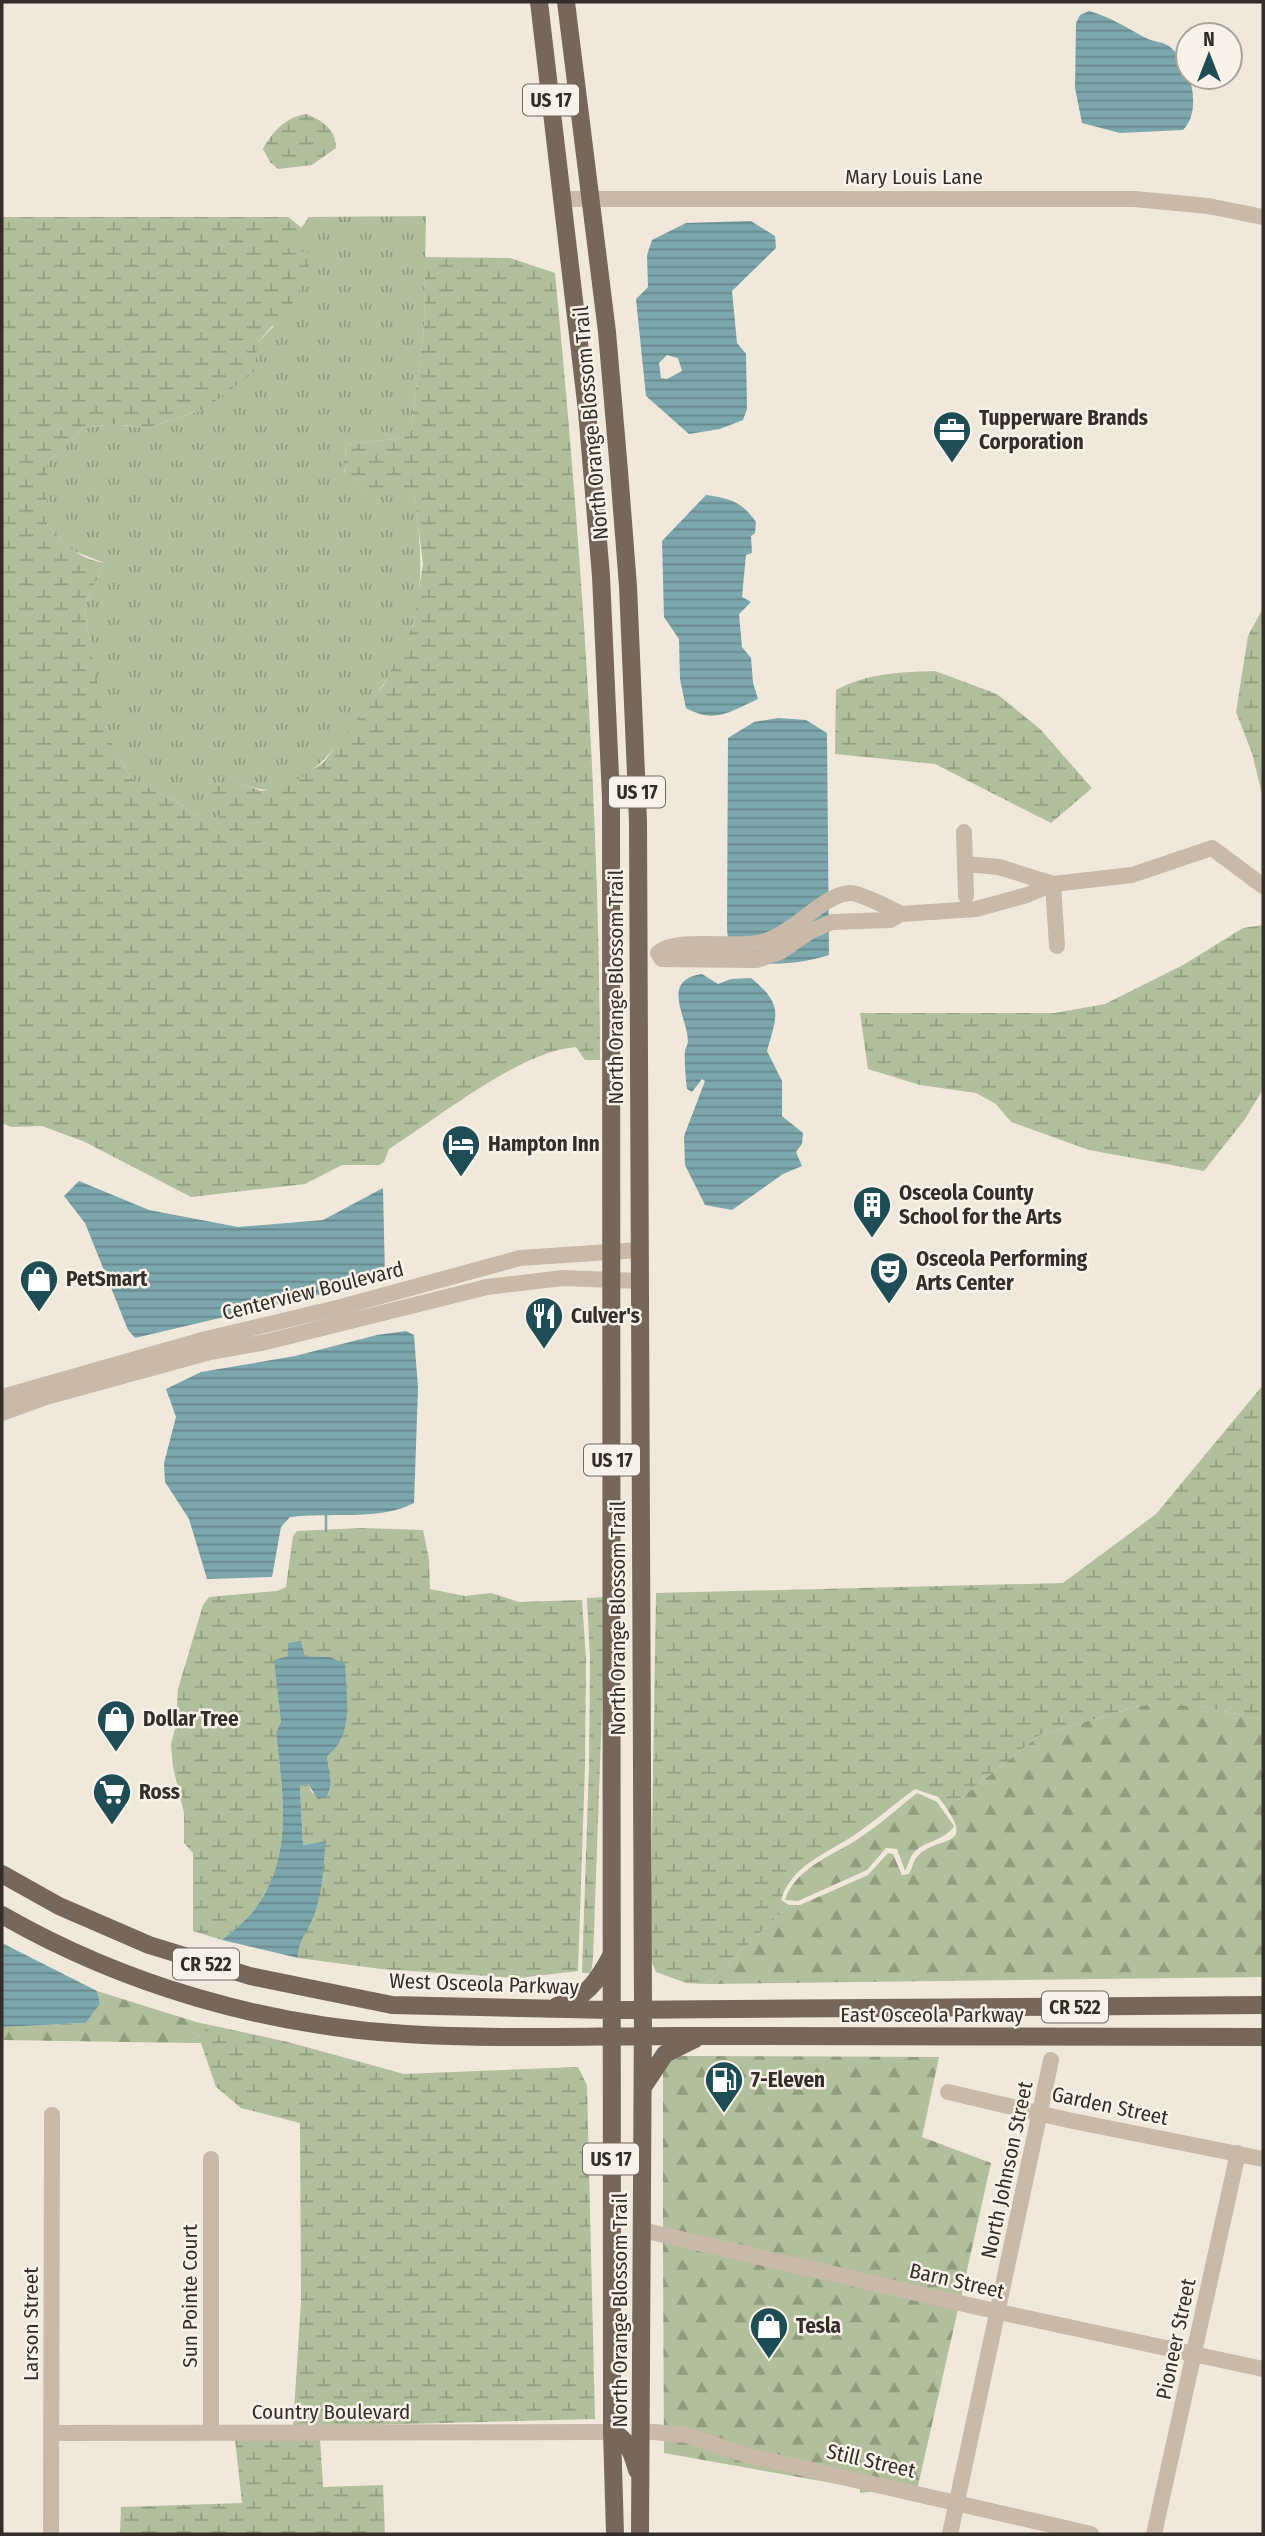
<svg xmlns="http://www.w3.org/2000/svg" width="1265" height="2536" viewBox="0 0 1265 2536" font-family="'Fira Sans Condensed',sans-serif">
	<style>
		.grass { fill: url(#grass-tufts) }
		.forest { fill: url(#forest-firs) }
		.wetland { fill: url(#wetland-marsh) }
		.water { fill: url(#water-rules); fill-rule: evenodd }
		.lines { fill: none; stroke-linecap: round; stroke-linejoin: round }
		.stream { stroke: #7ca7ac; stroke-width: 2.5 }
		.minor { stroke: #c8b9a8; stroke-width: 16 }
		.major { stroke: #77665a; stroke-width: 18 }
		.labels { text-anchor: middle; stroke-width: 5; stroke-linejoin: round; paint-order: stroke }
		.shield { fill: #f9f2e8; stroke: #706862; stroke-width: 2 }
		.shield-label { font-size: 19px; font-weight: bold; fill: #352d28 }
		.street-label { font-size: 21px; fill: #352d28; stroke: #f9f2e8 }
		.poi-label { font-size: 21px; font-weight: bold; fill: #352d28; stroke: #f9f2e8; text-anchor: start }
	</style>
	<defs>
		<pattern id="grass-tufts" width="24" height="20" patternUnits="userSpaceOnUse" patternTransform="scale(1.75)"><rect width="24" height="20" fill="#b1bf9c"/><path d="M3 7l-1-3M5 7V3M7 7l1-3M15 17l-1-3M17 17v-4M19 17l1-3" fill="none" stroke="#919c7f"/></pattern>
		<pattern id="forest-firs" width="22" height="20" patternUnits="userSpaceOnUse" patternTransform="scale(1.75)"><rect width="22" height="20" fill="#b1bf9c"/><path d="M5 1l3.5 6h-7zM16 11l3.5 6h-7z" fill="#919c7f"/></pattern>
		<pattern id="wetland-marsh" width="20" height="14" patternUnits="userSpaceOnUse" patternTransform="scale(1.75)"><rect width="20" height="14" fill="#b1bf9c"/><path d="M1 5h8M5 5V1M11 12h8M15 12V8" fill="none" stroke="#919c7f"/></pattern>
		<pattern id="water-rules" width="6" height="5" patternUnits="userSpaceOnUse" patternTransform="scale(1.75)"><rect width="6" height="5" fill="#7ca7ac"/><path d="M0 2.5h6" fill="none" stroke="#66888c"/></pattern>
	</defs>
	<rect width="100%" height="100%" fill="#f1e8dc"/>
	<path class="grass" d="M426,216L424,329L410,434L401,438L346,445L344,476L365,491H414C420,538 425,577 413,624C401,669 331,768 288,786C269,794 253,788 236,782L221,819L210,825L180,804L131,778L105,731L84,606L105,563L71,550L47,525V463L83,428L113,424L147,428L205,409L235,385L258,342L273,327L287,248L309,217Z"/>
	<path class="forest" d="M1139,1706H1201L1263,1720V1977L707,1984L789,1905H800L868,1875L888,1853L893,1854L902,1875L909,1874C912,1869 913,1862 916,1858C934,1834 977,1851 945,1806L962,1797L1040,1735Z
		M917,1793L937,1802L954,1826C944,1842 923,1840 912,1855C909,1860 908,1866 905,1871L897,1849L886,1848L867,1870L798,1901L785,1900C795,1869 829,1857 855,1841C877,1827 897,1809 917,1793Z
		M97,1991L196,2022L210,2025L190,2043L2,2040V2027L86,2023L100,2004Z
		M682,2056L939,2057L922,2137L991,2163L961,2297L663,2228V2065L670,2058Z
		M663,2240L958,2309L918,2486L860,2493V2488L664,2453Z"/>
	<path class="wetland" d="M306,114C322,120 336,129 336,148L312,165L278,169L270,162L263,149C272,132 286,117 306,114Z
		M2,217H288L302,228L288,248L309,253V272L292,304L258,342L254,372L205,409L147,428L113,424L83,428L47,463V525C65,544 78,559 105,563L84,606L106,732L131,778L180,804L210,825L223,815L210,799L215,787L236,782L262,791L287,786L323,763L383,686L413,626L423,564L414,492L365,491L344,477L346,445L401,438L410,434L424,329L425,257L510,258L555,273C580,535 599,796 600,1060H585L576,1047C520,1051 438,1118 389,1149L384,1162L379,1165H342L305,1184L191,1197L85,1142L42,1126L11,1127L2,1123Z
		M1263,608V798L1252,753L1236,712L1248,636Z
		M935,671L997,694L1040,729L1092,788L1051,823L935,764L835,754L836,690C868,673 900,672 935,671Z
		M1263,925V1089L1245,1119L1204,1171L1089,1150L1011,1122L996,1104L976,1093L920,1085L868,1069L860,1013H1055L1105,1004L1183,965L1243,928Z
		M1263,1385V1720L1201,1706H1139L1040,1735L962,1797L945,1806L938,1797L915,1789C894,1804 874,1822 853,1836C825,1854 791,1866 781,1900L789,1905L707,1984L686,1983L656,1972L650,1958L656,1593L1063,1583L1156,1514Z
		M362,1528L423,1530L429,1559L430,1589L465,1596L491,1593L519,1602L582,1600L586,1659L585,1766L578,1971L519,1978L381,1969L298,1958V1943L313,1918L325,1841L303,1845L300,1786L308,1784L312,1793L327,1797L331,1786L327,1756L330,1657L305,1656L301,1642L288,1656L281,1721L276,1733C283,1796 295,1862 250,1915C242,1924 231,1932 222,1940L193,1931V1853L184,1843V1813L173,1767L171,1744L176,1725L178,1689L203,1605L209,1597L277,1591L286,1587L293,1536L297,1531Z
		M606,1597L593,1959L591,1973H582L589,1766L590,1658L587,1598Z
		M210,2025L288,2042L404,2074L578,2067L587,2085L595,2419L293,2427L301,2301L300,2123L241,2108L216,2087L201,2043H190Z
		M320,2438L323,2487L383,2485L385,2534H120L121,2507L242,2503L235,2439Z"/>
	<path class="water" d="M1089,11C1111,17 1128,29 1148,39C1155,42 1163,42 1169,46C1191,63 1203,110 1183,130L1120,133L1082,123L1075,88L1076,23L1080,15Z
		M751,221L775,236L776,248L732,291L737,343L746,354L747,409L743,420L720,429L689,434L646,396L636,299L648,287L647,255L652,240L686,223ZM667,355L678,358L682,371L667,379L661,378L659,363Z
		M706,495C730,498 742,502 756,522L755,533L751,536L752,553L746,555L742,597L751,602L739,614L742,647L751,658L753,683L758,699C729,712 715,724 686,708L680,679L679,639L664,617L662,541Z
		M778,718L806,720L827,733L829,955C809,962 767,968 747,960C741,958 734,951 729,948L727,929L728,738L754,722Z
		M702,974L718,984L731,979L751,978C784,1005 777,1015 767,1051L782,1081V1116L803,1133L802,1144L796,1152L802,1166L783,1174L732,1210L705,1205L685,1165L684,1136L705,1081L702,1079L692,1092L687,1089C686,1083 684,1058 685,1051C685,1048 688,1045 688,1041C687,1016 660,980 702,974Z
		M79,1181L149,1210L238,1227L323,1220L383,1188L385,1279L135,1338L128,1330L85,1223L64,1196Z
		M406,1331L414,1335L418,1388L414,1503C382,1521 328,1512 290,1517L281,1527L272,1577L207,1579L189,1519L165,1482L164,1463L176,1417L166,1389L201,1372L295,1356L377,1335Z
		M301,1641L305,1656L330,1657L345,1664C346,1694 355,1736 327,1756L331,1785L327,1797L318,1799L308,1784L300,1786L303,1845L326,1841C323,1866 323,1894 313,1918C307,1933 298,1940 298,1958L222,1940C231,1932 242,1924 250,1915C295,1862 283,1796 276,1733L281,1721L274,1660L288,1656V1643Z
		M2,1943L97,1991L100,2004L86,2023L2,2027Z"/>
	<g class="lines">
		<path class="stream" d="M326,1511V1531"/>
		<path class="minor" d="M563,199H1135L1208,206L1263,217
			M964,832L966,896
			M965,864L999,867L1053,884L1057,946
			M901,914C892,909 859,893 851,893C823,893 792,937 758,943C732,948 675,937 658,953L662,959L757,960L780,952L811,931L832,922L890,920L901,914L976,909L1027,895L1053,884L1132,875L1212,848L1263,886
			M2,1397L206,1339L341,1307L520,1258L639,1250
			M2,1413L46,1397L210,1352L266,1342L487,1287L563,1278L639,1281
			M948,2092L1068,2120L1263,2159
			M211,2159V2433
			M642,2230L999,2312L1263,2369
			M642,2431L686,2435L746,2455L1091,2534
			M51,2433L612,2432
			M51,2534L52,2115
			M950,2534L1051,2060
			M1154,2534L1238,2153"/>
		<path class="major" d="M539,2L587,411L601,576L611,798L612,2432L615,2534
			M566,2L607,332L619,471L628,586L638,821L643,2010L640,2534
			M2,1874L59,1906L149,1945L250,1976L392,2005L611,2010L1263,2005
			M2,1915C124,1985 266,2026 406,2034C505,2040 604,2035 703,2036C890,2037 1076,2036 1263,2037
			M557,2006C586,1998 597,1982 611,1956
			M643,2087L665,2054L695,2039
			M612,2432C629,2440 632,2453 637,2470"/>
	</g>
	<defs>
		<g id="office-pin" transform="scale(2.0125)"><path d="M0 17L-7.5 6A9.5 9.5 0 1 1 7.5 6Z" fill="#1f4d55" stroke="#f9f2e8"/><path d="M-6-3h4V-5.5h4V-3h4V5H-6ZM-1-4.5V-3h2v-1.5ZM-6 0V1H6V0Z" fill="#fff"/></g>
		<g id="hotel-pin" transform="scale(2.0125)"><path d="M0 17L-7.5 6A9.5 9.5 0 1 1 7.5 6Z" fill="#1f4d55" stroke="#f9f2e8"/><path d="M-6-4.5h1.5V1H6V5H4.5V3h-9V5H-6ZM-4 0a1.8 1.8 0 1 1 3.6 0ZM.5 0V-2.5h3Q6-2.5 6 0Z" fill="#fff"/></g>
		<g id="building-pin" transform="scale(2.0125)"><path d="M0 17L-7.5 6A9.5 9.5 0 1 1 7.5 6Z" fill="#1f4d55" stroke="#f9f2e8"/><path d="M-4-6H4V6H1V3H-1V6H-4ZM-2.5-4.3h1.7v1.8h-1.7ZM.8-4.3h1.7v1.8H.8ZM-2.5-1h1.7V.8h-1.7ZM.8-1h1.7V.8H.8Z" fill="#fff"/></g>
		<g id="theatre-pin" transform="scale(2.0125)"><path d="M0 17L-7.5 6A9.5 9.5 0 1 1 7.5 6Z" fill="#1f4d55" stroke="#f9f2e8"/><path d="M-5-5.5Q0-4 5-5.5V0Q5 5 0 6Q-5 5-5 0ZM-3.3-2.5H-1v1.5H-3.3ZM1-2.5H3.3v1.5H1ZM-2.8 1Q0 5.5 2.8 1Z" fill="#fff"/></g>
		<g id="shop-pin" transform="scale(2.0125)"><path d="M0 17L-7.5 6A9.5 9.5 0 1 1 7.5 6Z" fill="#1f4d55" stroke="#f9f2e8"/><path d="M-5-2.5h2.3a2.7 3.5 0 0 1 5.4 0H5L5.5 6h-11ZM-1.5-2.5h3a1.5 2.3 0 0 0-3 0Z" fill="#fff"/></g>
		<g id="restaurant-pin" transform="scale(2.0125)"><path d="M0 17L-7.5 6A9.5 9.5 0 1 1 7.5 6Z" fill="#1f4d55" stroke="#f9f2e8"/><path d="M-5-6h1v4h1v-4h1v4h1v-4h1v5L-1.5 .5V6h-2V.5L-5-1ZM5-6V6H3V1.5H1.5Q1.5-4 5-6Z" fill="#fff"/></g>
		<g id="supermarket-pin" transform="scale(2.0125)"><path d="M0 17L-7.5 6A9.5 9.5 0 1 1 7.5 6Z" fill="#1f4d55" stroke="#f9f2e8"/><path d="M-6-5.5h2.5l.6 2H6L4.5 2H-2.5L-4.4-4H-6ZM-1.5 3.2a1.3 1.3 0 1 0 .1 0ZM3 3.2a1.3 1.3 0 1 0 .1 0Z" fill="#fff"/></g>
		<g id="fuel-pin" transform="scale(2.0125)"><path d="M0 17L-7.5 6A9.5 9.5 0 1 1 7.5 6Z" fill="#1f4d55" stroke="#f9f2e8"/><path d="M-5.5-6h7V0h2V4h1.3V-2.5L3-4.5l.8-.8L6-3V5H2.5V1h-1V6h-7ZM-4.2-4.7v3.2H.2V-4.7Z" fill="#fff"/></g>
	</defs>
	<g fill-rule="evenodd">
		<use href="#office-pin" x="952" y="430"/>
		<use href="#hotel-pin" x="461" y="1144"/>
		<use href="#building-pin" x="872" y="1205"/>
		<use href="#theatre-pin" x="889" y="1271"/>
		<use href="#shop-pin" x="39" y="1279"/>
		<use href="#restaurant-pin" x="544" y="1316"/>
		<use href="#shop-pin" x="116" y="1719"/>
		<use href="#supermarket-pin" x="112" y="1792"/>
		<use href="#fuel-pin" x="724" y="2080"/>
		<use href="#shop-pin" x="769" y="2326"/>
	</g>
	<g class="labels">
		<g class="shield">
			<rect x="523" y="84.5" width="56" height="31" rx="5"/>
			<rect x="609" y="776.5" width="56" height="31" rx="5"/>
			<rect x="584" y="1444.5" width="56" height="31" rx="5"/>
			<rect x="173" y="1948.5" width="66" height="31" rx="5"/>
			<rect x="1042" y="1991.5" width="66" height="31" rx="5"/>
			<rect x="583" y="2143.5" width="56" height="31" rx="5"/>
		</g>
		<g class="shield-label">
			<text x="551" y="107">US 17</text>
			<text x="637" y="799">US 17</text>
			<text x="612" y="1467">US 17</text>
			<text x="206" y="1971">CR 522</text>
			<text x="1075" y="2014">CR 522</text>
			<text x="611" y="2166">US 17</text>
		</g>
		<g class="street-label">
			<text x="914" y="184">Mary Louis Lane</text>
			<text transform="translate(591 423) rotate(-95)" y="7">North Orange Blossom Trail</text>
			<text transform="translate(616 987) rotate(-90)" y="7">North Orange Blossom Trail</text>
			<text transform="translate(313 1291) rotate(-14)" y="7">Centerview Boulevard</text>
			<text transform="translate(618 1618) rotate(-90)" y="7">North Orange Blossom Trail</text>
			<text transform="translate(484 1984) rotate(2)" y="7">West Osceola Parkway</text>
			<text x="932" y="2022">East Osceola Parkway</text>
			<text transform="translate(1110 2106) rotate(12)" y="7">Garden Street</text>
			<text transform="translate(1007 2170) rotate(-78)" y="7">North Johnson Street</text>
			<text transform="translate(957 2281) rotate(13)" y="7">Barn Street</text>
			<text transform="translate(190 2296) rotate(-90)" y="7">Sun Pointe Court</text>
			<text transform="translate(620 2310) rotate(-90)" y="7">North Orange Blossom Trail</text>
			<text transform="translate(31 2324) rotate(-90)" y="7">Larson Street</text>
			<text transform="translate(1176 2339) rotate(-78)" y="7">Pioneer Street</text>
			<text x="331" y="2419">Country Boulevard</text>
			<text transform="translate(871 2461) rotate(13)" y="7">Still Street</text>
		</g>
		<g class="poi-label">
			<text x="979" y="425">Tupperware Brands<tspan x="979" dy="24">Corporation</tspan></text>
			<text x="488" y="1151">Hampton Inn</text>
			<text x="899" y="1200">Osceola County<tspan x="899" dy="24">School for the Arts</tspan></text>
			<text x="916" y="1266">Osceola Performing<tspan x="916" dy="24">Arts Center</tspan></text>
			<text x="66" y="1286">PetSmart</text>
			<text x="571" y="1323">Culver's</text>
			<text x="143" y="1726">Dollar Tree</text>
			<text x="139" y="1799">Ross</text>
			<text x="751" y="2087">7-Eleven</text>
			<text x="796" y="2333">Tesla</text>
		</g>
	</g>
	<rect width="1265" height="2536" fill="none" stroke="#352d28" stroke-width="7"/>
	<g transform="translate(1209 56)"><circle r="33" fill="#f9f2e8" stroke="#aba39b" stroke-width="2"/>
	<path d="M0-5L12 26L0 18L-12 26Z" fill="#1f4d55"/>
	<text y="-10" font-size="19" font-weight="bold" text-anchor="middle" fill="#352d28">N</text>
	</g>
</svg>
